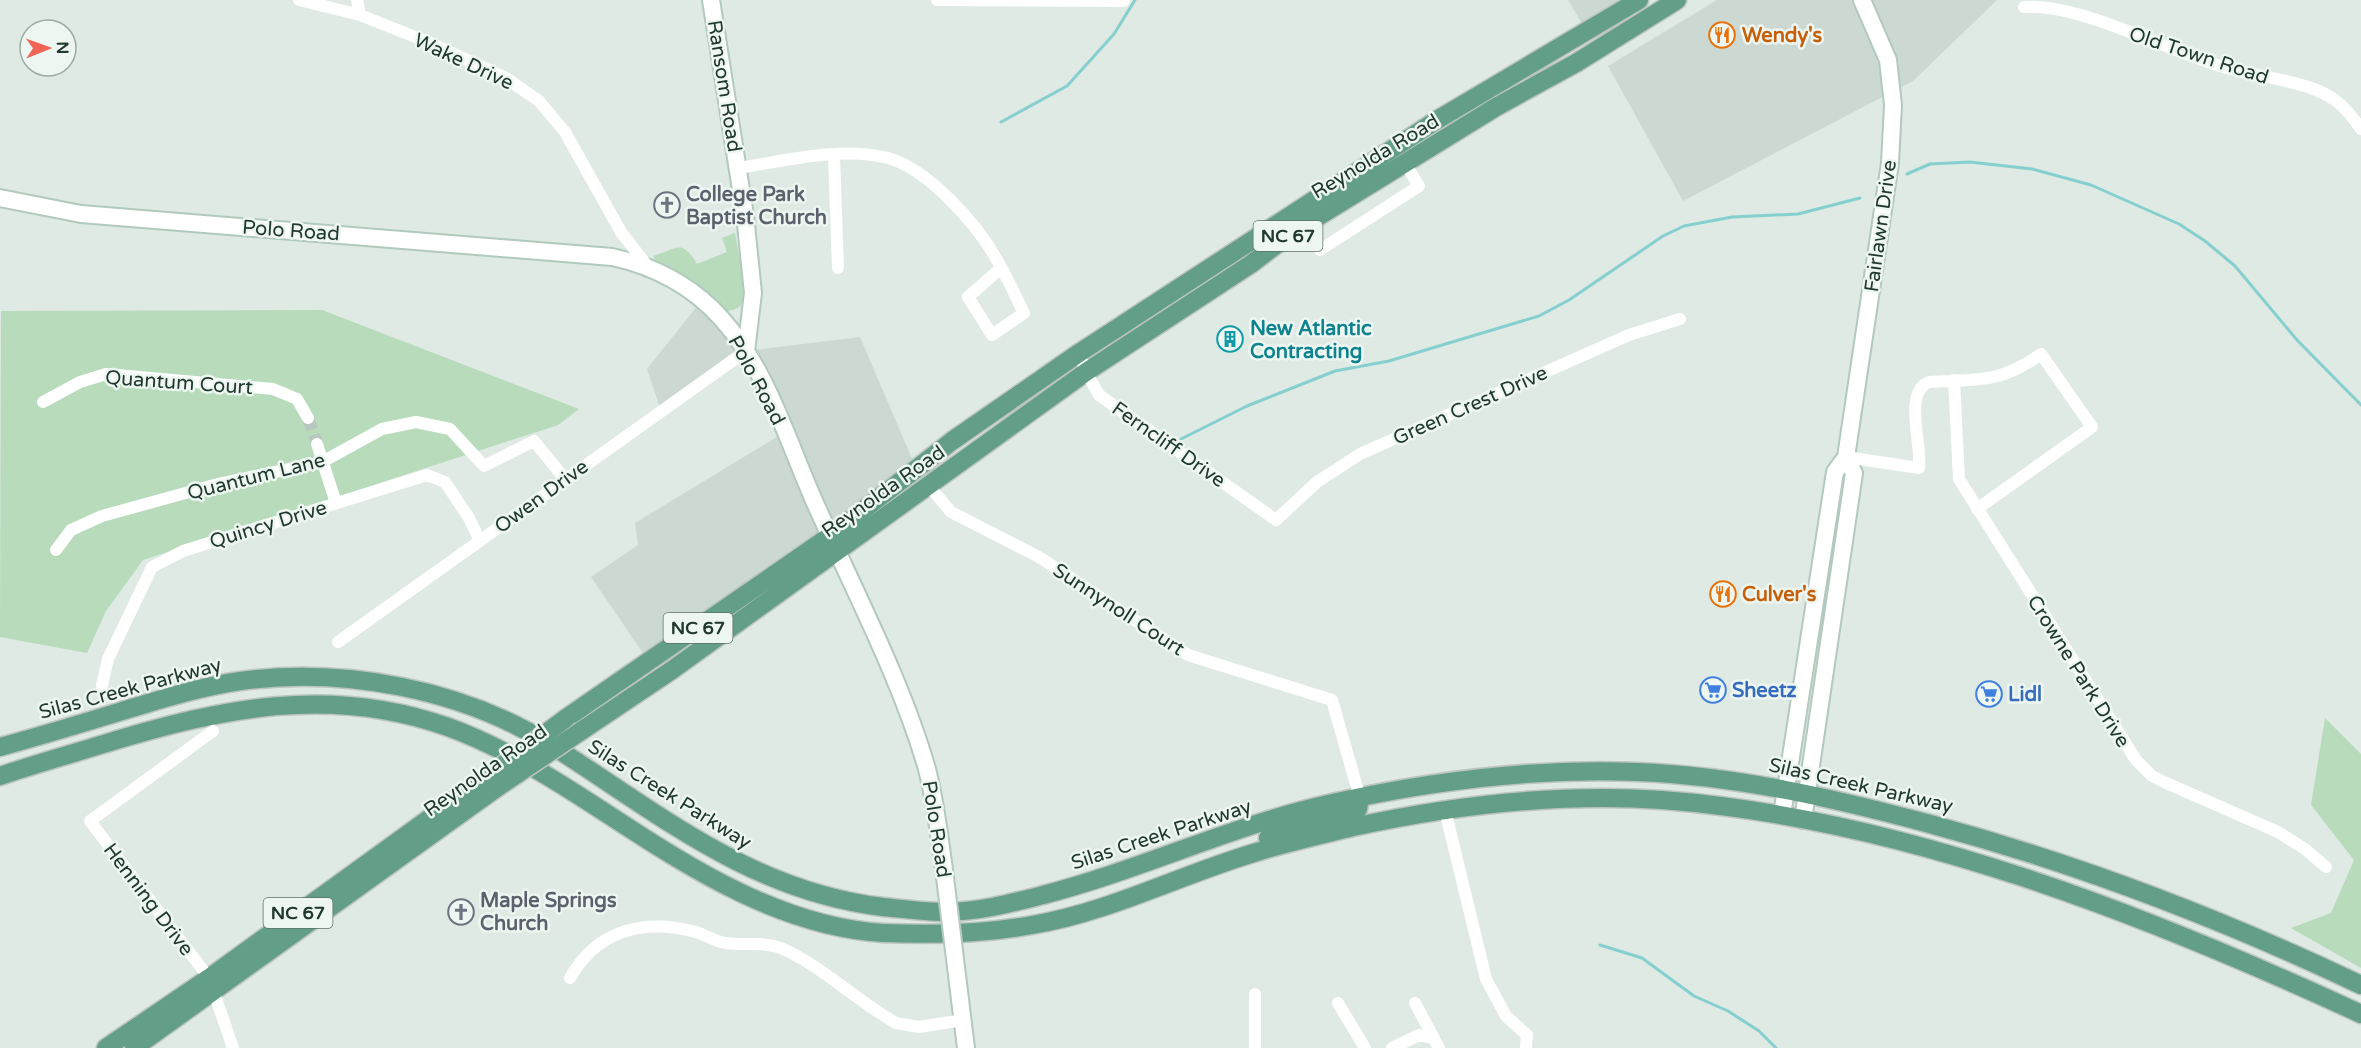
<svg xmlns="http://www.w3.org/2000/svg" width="2361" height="1048" viewBox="0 0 2361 1048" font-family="'Varela Round',sans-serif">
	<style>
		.built { fill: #ccd9d2 }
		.green { fill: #b7dbbb }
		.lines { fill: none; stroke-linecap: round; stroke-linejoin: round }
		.stream { stroke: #86cfcf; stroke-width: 3 }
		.street-tunnel { stroke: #b8c7bf; stroke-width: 12; stroke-dasharray: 12 6; stroke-linecap: butt }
		.secondary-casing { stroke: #b2c9bd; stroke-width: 20 }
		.primary-casing { stroke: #bcc4c0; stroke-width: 21 }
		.street { stroke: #fff; stroke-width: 12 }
		.secondary { stroke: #fff; stroke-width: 16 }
		.primary { stroke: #639f87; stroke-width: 18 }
		.secondary-bridge-casing { stroke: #b2c9bd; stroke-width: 20; stroke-linecap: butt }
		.primary-bridge-casing { stroke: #bcc4c0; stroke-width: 21; stroke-linecap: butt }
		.secondary-bridge { stroke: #fff; stroke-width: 16 }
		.primary-bridge { stroke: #639f87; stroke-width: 18 }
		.labels { text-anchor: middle; stroke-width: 5; stroke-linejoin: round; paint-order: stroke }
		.shield { fill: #eef6f1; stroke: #5e7268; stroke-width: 1.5 }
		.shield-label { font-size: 18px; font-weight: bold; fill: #20392e }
		.food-label { font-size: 20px; font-weight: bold; fill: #c56008; stroke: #eef6f1; text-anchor: start }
		.street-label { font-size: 20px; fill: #20392e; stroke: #eef6f1 }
		.worship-label { font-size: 20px; font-weight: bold; fill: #5b616d; stroke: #eef6f1; text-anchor: start }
		.culture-label { font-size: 20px; font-weight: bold; fill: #0d838f; stroke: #eef6f1; text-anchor: start }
		.shop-label { font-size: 20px; font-weight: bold; fill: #366cbe; stroke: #eef6f1; text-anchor: start }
	</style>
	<rect width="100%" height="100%" fill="#deeae3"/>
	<path class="built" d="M1568,0H1625L1584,27Z
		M1717,0H1997L1913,81L1683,201L1608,66Z
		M702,300L746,351L860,337L922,482L897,504L830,536L649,662L591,577L638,545L635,523L785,432L745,351L661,411L647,369Z"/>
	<path class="green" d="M735,233C737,250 748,287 743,302C740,309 733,310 727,311L695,285L656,261L653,256C678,249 681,238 697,264L727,252L722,238Z
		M322,310L579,409L558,425L143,560L106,611L87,653L0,637L1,311Z
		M2325,718L2361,754V968L2291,928L2331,913L2354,860L2311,805Z"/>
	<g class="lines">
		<path class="stream" d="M1001,122L1067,86L1114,34L1135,0
			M1907,174L1930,164L1970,162L2032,169L2091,185L2179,224L2205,241L2235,266L2297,340L2361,405
			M1181,439L1247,406L1335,371L1389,361L1539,316L1569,300L1663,236L1684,226L1732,217L1798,214L1860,198
			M1600,945L1642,958L1694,996L1728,1011L1759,1031L1776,1048"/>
		<path class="street-tunnel" d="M308,418L317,444"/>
		<g class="secondary-casing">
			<path id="secondary" d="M711,0L745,215L753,293L746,351
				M0,198L81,214L612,257C654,266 692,286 721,318C766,368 786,436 812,496C850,583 901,678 927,769C936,804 940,841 945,877
				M1782,815L1835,472L1846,457L1890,163L1893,105L1888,60L1862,0
				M1803,820L1854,473L1846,457
				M956,967L966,1048"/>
		</g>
		<g class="primary-casing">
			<path id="primary" d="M565,719L830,536L952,441L1079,353L1437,120L1639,0
				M581,731L672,670L1086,372L1251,264L1293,232L1496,107L1576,63L1677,0
				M0,747C40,736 80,724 119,712C159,700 199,687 240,681C344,667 462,689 551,745C660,814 750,891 883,907C903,909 925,912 945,912C978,912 1012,903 1043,895C1140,870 1231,826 1328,804C1429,781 1533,768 1637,772C1737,776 1833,798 1930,824C2079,864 2222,919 2361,985
				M0,776C35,764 71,754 107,743C222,708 330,685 448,727C506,748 560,783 612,817C693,870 783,927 883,933C933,935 984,934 1032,925C1110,912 1182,874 1257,852C1288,842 1321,835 1353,827C1454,805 1559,793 1662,800C1901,818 2145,914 2361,1014
				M1268,838L1354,811L1358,809L1360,798
				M106,1048L209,978L488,776
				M134,1048L498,787"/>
		</g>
		<path class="street" d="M299,0L360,15L428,42L506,78L539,101L565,132L621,232L648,267
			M357,0L360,15
			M937,0L1124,1
			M2024,7C2076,2 2166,50 2220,66C2250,75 2284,78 2314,89C2337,98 2347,109 2361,129
			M834,156L838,268
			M738,168C785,161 841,146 888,158C928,169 977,224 997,260C1007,277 1015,295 1024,313L992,335L968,297L1001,268
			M1320,250L1419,186L1406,165
			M1079,353L1086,372L1099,395L1276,520L1317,482L1360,454L1629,335L1680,319
			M1954,380L1959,479L2136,760L2152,776L2164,782L2278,832L2305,849L2326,867
			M43,402L80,382L106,374L273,389L297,399L308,418
			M317,444L336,503
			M1846,457L1919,468C1922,442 1903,393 1929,382C1978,379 1999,384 2041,354L2092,427L1977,509
			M930,487L951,512L1039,557L1188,655L1332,700L1360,798
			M56,550L71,530L102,516L218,484L322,462L382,429L416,422L450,429L484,466L534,441L565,479
			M338,642L746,351
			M102,685L108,659L152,567L183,551L427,475L445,482L469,518L480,541
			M213,731L90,821L209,978L233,1048
			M1445,810L1486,979L1506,1016L1527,1035L1526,1048
			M570,978C597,930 644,918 696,932C706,935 716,942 726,943C744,946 764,941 781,948C822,966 857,1001 896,1023L919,1027L963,1020
			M1338,1003L1365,1048
			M1415,1003L1439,1048
			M1255,1048V994
			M1392,1048L1419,1035L1432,1038"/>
		<use href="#secondary" class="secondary"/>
		<use href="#primary" class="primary"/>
		<g class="secondary-bridge-casing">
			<path id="secondary-bridge" d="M945,877L956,967"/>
		</g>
		<g class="primary-bridge-casing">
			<path id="primary-bridge" d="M488,776L565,719
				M498,787L581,731"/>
		</g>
		<use href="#secondary-bridge" class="secondary-bridge"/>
		<use href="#primary-bridge" class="primary-bridge"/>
	</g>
	<defs>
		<g id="restaurant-ring" transform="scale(1.35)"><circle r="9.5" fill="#eef6f1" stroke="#e8710a" stroke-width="1.5"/><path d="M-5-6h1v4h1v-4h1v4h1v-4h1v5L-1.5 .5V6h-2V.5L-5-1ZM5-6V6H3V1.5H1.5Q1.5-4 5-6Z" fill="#e8710a"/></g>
		<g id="church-ring" transform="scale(1.35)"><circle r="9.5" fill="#eef6f1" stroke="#6b7280" stroke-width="1.5"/><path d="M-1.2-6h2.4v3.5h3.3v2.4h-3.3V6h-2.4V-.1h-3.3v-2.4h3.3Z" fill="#6b7280"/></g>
		<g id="building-ring" transform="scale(1.35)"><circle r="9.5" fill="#eef6f1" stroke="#0f9aa8" stroke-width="1.5"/><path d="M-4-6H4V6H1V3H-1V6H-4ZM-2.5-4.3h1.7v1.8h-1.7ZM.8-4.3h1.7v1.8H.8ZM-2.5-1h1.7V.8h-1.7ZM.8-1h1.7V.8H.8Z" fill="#0f9aa8"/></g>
		<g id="supermarket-ring" transform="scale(1.35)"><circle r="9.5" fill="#eef6f1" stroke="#3f7fe0" stroke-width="1.5"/><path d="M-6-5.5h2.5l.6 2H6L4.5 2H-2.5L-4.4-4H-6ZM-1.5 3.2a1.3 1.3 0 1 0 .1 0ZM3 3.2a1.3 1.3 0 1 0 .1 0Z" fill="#3f7fe0"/></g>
	</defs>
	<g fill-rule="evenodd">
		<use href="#restaurant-ring" x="1722" y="35"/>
		<use href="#church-ring" x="667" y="205"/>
		<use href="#building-ring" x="1230" y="339"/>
		<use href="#restaurant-ring" x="1723" y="594"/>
		<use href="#supermarket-ring" x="1713" y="690"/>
		<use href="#supermarket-ring" x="1989" y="694"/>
		<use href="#church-ring" x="461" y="912"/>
	</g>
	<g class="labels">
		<g class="shield">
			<rect x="1253.5" y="221" width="69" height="30" rx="4.5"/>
			<rect x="663.5" y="613" width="69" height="30" rx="4.5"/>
			<rect x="263.5" y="898" width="69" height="30" rx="4.5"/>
		</g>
		<g class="shield-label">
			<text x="1288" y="242">NC 67</text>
			<text x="698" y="634">NC 67</text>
			<text x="298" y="919">NC 67</text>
		</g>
		<g class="food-label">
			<text x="1742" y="42">Wendy's</text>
			<text x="1742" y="601">Culver's</text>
		</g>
		<g class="street-label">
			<text transform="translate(2199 55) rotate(18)" y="7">Old Town Road</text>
			<text transform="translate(464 61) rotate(25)" y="7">Wake Drive</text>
			<text transform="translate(725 86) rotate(81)" y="7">Ransom Road</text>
			<text transform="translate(1375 156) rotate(-31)" y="7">Reynolda Road</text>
			<text transform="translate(1880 226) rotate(-82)" y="7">Fairlawn Drive</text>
			<text transform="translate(291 230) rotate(4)" y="7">Polo Road</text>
			<text transform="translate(757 380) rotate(62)" y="7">Polo Road</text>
			<text transform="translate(179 382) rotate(4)" y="7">Quantum Court</text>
			<text transform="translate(1470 405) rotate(-24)" y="7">Green Crest Drive</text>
			<text transform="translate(1169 444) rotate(35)" y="7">Ferncliff Drive</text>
			<text transform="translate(256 476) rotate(-14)" y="7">Quantum Lane</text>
			<text transform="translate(883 491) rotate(-35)" y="7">Reynolda Road</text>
			<text transform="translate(541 496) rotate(-36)" y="7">Owen Drive</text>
			<text transform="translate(268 524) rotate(-17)" y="7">Quincy Drive</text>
			<text transform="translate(1119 609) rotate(33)" y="7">Sunnynoll Court</text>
			<text transform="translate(2079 671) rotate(58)" y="7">Crowne Park Drive</text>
			<text transform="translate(130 688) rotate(-15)" y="7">Silas Creek Parkway</text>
			<text transform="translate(485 770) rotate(-35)" y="7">Reynolda Road</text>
			<text transform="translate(1861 785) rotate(13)" y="7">Silas Creek Parkway</text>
			<text transform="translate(670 794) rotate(32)" y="7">Silas Creek Parkway</text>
			<text transform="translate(937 829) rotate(81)" y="7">Polo Road</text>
			<text transform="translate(1161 834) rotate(-18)" y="7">Silas Creek Parkway</text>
			<text transform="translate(149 899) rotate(53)" y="7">Henning Drive</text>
		</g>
		<g class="worship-label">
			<text x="686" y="201">College Park<tspan x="686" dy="23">Baptist Church</tspan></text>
			<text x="480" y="907">Maple Springs<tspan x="480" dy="23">Church</tspan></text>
		</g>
		<g class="culture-label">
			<text x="1250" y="335">New Atlantic<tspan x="1250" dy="23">Contracting</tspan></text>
		</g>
		<g class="shop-label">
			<text x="1732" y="697">Sheetz</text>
			<text x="2008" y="701">Lidl</text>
		</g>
	</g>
	<g transform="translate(48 48) rotate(89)"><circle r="28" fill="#eef6f1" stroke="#9caaa3" stroke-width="1.5"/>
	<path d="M0-4.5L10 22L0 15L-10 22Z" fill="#f06455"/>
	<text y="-9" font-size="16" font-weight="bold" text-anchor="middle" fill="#20392e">N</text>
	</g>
</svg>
